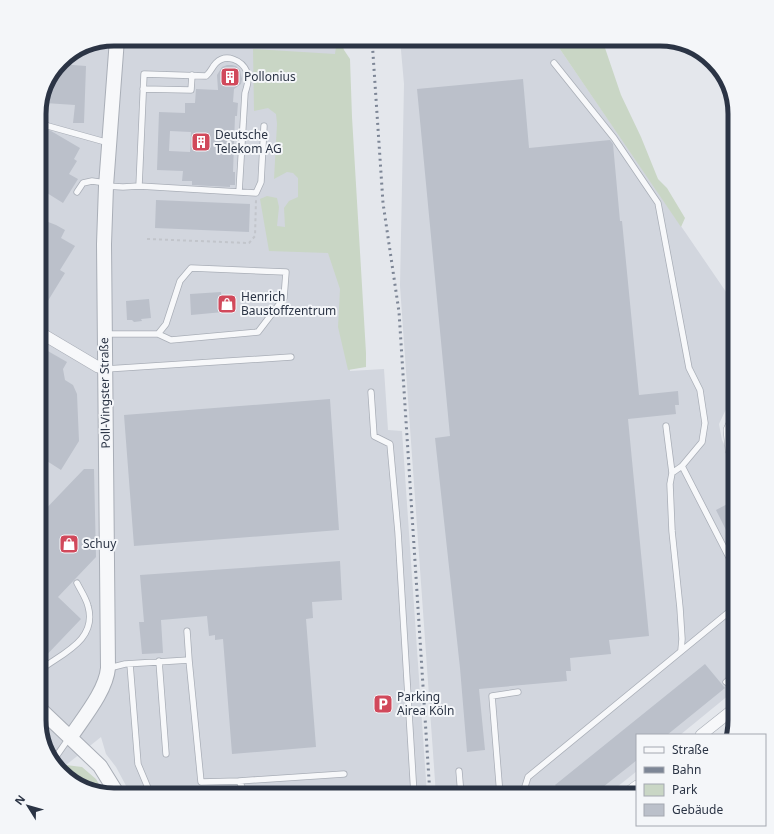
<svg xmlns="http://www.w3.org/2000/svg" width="774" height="834" viewBox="0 0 774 834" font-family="'Noto Sans',sans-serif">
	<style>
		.built { fill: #d2d6de }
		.green { fill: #c9d6c5 }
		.building { fill: #bbc0ca; fill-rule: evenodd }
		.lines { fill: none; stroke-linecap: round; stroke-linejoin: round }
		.service-casing { stroke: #a9aeb7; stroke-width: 7 }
		.minor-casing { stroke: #a9aeb7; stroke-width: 12 }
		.tertiary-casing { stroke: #a9aeb7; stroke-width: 16 }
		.path { stroke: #c2c5cb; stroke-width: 2; stroke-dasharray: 3 3; stroke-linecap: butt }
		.service { stroke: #f7f8fa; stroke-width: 5.5 }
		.minor { stroke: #f7f8fa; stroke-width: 11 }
		.tertiary { stroke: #f7f8fa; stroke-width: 14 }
		.rail { stroke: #7d8696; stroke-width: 3; stroke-dasharray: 2 4; stroke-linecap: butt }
		.labels { text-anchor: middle; stroke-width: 4; stroke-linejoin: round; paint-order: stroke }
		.poi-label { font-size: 12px; fill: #2b3445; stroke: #f4f6f9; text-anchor: start }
		.street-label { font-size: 12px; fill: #2b3445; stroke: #f4f6f9 }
		.rim { fill: none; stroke: #2b3445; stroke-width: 5 }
	</style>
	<rect width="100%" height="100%" fill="#e4e7ec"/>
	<path class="built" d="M114,39H340L351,129L350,371L384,369L388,430L402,431L427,795H131L116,767L106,754L101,737L66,765L63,773L55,766L39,720V109L47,81L64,58Z
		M400,39H553L735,305V400L727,407L719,424L722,440L735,466V690L680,735H637V771L607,795H436L400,286L404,84Z"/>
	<path class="green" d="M337,39H340L344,50L350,59L352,117L366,353V367L348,370L338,327L340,289L328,253L269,251L260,199L267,196L277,198L279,207L277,226L285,227L284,208L289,201L298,197V178L293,173L287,172L274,179L277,124L276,114L268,108L254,111L253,49L335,54Z
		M553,39H597L605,48L621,95L641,137L658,179L667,188L685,218L681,227Z
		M66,765L82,767L96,779L104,793L81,787L63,773Z"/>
	<path class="building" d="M60,64L86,66L84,123H73L75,105L45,103L47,81Z
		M227,65H232L236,66L240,70L242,79L241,84L234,89L233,102L238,103L237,116H235L233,172H235V185H230V187L192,185V181H182L183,171L157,170L159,112L185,113V103H195L196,89L218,90L217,75L222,67ZM170,131L191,132L190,152L169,151Z
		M523,79L529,148L610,140L613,144L620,221H622L639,395L678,391L679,405H675L676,414L628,419L649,636L609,640L611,654L570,658L571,671H566L567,681L479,689L485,750L467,752L460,668L435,438L450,436L417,89Z
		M42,127L51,131L80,148L74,159L77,161L69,174L78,179L63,203L47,193L39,206V132Z
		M156,200L250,204L249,232L155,228Z
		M43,220L56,225L65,230L61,238L75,246L60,270L65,273L46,304L39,300V227Z
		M221,292L223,312L191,315L190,294Z
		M149,299L151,318L141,319L142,321L134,322L132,320H127L126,301Z
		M39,346L67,362L63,369L65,380L73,385L77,394L79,441L61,470L39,456Z
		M330,399L339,530L134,546L124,415Z
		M84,469H94L96,557L58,597L81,619L39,663V516Z
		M735,500V548L716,510Z
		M340,561L342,600L312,602L313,618L306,619L316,747L232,754L223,639L215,640V635L209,636L207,616L161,620L163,653L142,654L139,622H144L140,575Z
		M705,664L725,688L667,735H637V760L593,795H563L555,785Z"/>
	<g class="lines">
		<g class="service-casing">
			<path id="service" d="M554,63L614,138L658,203L689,368L700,390L705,423L702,442L682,466L672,473
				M143,89L191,90L192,75
				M39,121L48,126L109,143
				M106,186L123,187L139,186L144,74L206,76C211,72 212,67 216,63C226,53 242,60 247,72C250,78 247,87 245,93L239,192
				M139,186L256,193L261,182L264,126
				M77,192L83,183L92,181L106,183
				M105,334H158L166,324L180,281L191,268L286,272L284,298L258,332L171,340L158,334
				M106,369L291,357
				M371,392L374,436L390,444L398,532L414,795
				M666,426L672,473L670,484L672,531L680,608L682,639L681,650
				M682,466L735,569
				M189,660L201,782L239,781L246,795
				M159,661L166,754
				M130,664L138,764L151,795
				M109,668L125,664L189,660L187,631
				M39,671C60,654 98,641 88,606C86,598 81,591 77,583
				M726,682L735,674
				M53,761L69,738
				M459,771L461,795
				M239,781L344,774
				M523,793L528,777L735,607
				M500,795L492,696L518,692
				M506,795C513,792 520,792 528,795"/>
		</g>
		<g class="minor-casing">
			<path id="minor" d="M39,332L98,367L105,366
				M735,417L729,430L731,450L735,458
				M701,735L735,708
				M625,795L637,786"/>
		</g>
		<g class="tertiary-casing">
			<path id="tertiary" d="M39,708L100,766L118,795
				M70,738C83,718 106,691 108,668L104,244L106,186L117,39"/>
		</g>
		<path class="path" d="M147,239L249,243L255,236L256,200"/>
		<use href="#service" class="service"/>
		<use href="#minor" class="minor"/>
		<use href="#tertiary" class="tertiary"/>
		<path class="rail" d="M372,39L383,203L399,312L430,795"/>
	</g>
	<defs>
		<g id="building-square" transform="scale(1)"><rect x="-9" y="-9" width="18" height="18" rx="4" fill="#d1495b" stroke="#f4f6f9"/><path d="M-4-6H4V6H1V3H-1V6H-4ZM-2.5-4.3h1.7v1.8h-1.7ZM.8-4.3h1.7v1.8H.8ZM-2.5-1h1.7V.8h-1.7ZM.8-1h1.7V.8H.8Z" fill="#fff"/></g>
		<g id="shop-square" transform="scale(1)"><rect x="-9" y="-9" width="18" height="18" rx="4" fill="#d1495b" stroke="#f4f6f9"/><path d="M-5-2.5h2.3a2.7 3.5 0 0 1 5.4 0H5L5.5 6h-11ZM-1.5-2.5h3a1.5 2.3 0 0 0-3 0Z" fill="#fff"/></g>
		<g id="parking-square" transform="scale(1)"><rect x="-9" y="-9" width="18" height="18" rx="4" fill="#d1495b" stroke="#f4f6f9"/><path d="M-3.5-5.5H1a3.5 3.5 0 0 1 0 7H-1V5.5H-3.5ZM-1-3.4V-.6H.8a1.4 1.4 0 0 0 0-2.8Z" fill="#fff"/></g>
	</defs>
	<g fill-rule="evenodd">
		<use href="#building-square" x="230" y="77"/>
		<use href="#building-square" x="201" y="142"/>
		<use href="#shop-square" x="227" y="304"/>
		<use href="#shop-square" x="69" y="544"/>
		<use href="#parking-square" x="383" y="704"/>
	</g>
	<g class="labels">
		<g class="poi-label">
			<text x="244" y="81">Pollonius</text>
			<text x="215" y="139">Deutsche<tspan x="215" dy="14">Telekom AG</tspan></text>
			<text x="241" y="301">Henrich<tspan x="241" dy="14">Baustoffzentrum</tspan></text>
			<text x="83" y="548">Schuy</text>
			<text x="397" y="701">Parking<tspan x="397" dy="14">Airea Köln</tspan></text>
		</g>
		<g class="street-label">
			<text transform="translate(105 393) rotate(-91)" y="4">Poll-Vingster Straße</text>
		</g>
	</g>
	<path d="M0 0H774V834H0ZM114 46H660A68 68 0 0 1 728 114V720A68 68 0 0 1 660 788H114A68 68 0 0 1 46 720V114A68 68 0 0 1 114 46Z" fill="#f4f6f9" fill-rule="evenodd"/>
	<path class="rim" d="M114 46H660A68 68 0 0 1 728 114V720A68 68 0 0 1 660 788H114A68 68 0 0 1 46 720V114A68 68 0 0 1 114 46Z"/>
	<rect x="636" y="734" width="130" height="92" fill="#f4f6f9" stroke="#a4a8b1"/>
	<rect x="644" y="747" width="20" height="6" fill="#f7f8fa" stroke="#a4a8b1"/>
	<text x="672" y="754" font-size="12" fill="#2b3445">Straße</text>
	<rect x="644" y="767" width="20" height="6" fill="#7d8696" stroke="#a4a8b1"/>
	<text x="672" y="774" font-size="12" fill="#2b3445">Bahn</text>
	<rect x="644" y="784" width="20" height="12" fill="#c9d6c5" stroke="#a4a8b1"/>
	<text x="672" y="794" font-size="12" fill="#2b3445">Park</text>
	<rect x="644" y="804" width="20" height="12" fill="#bbc0ca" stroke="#a4a8b1"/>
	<text x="672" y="814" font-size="12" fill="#2b3445">Gebäude</text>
	<g transform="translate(28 806) rotate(307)" stroke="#f4f6f9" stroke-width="3" paint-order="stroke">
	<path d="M0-3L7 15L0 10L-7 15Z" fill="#2b3445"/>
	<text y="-6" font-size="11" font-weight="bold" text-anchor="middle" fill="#2b3445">N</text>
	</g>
</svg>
